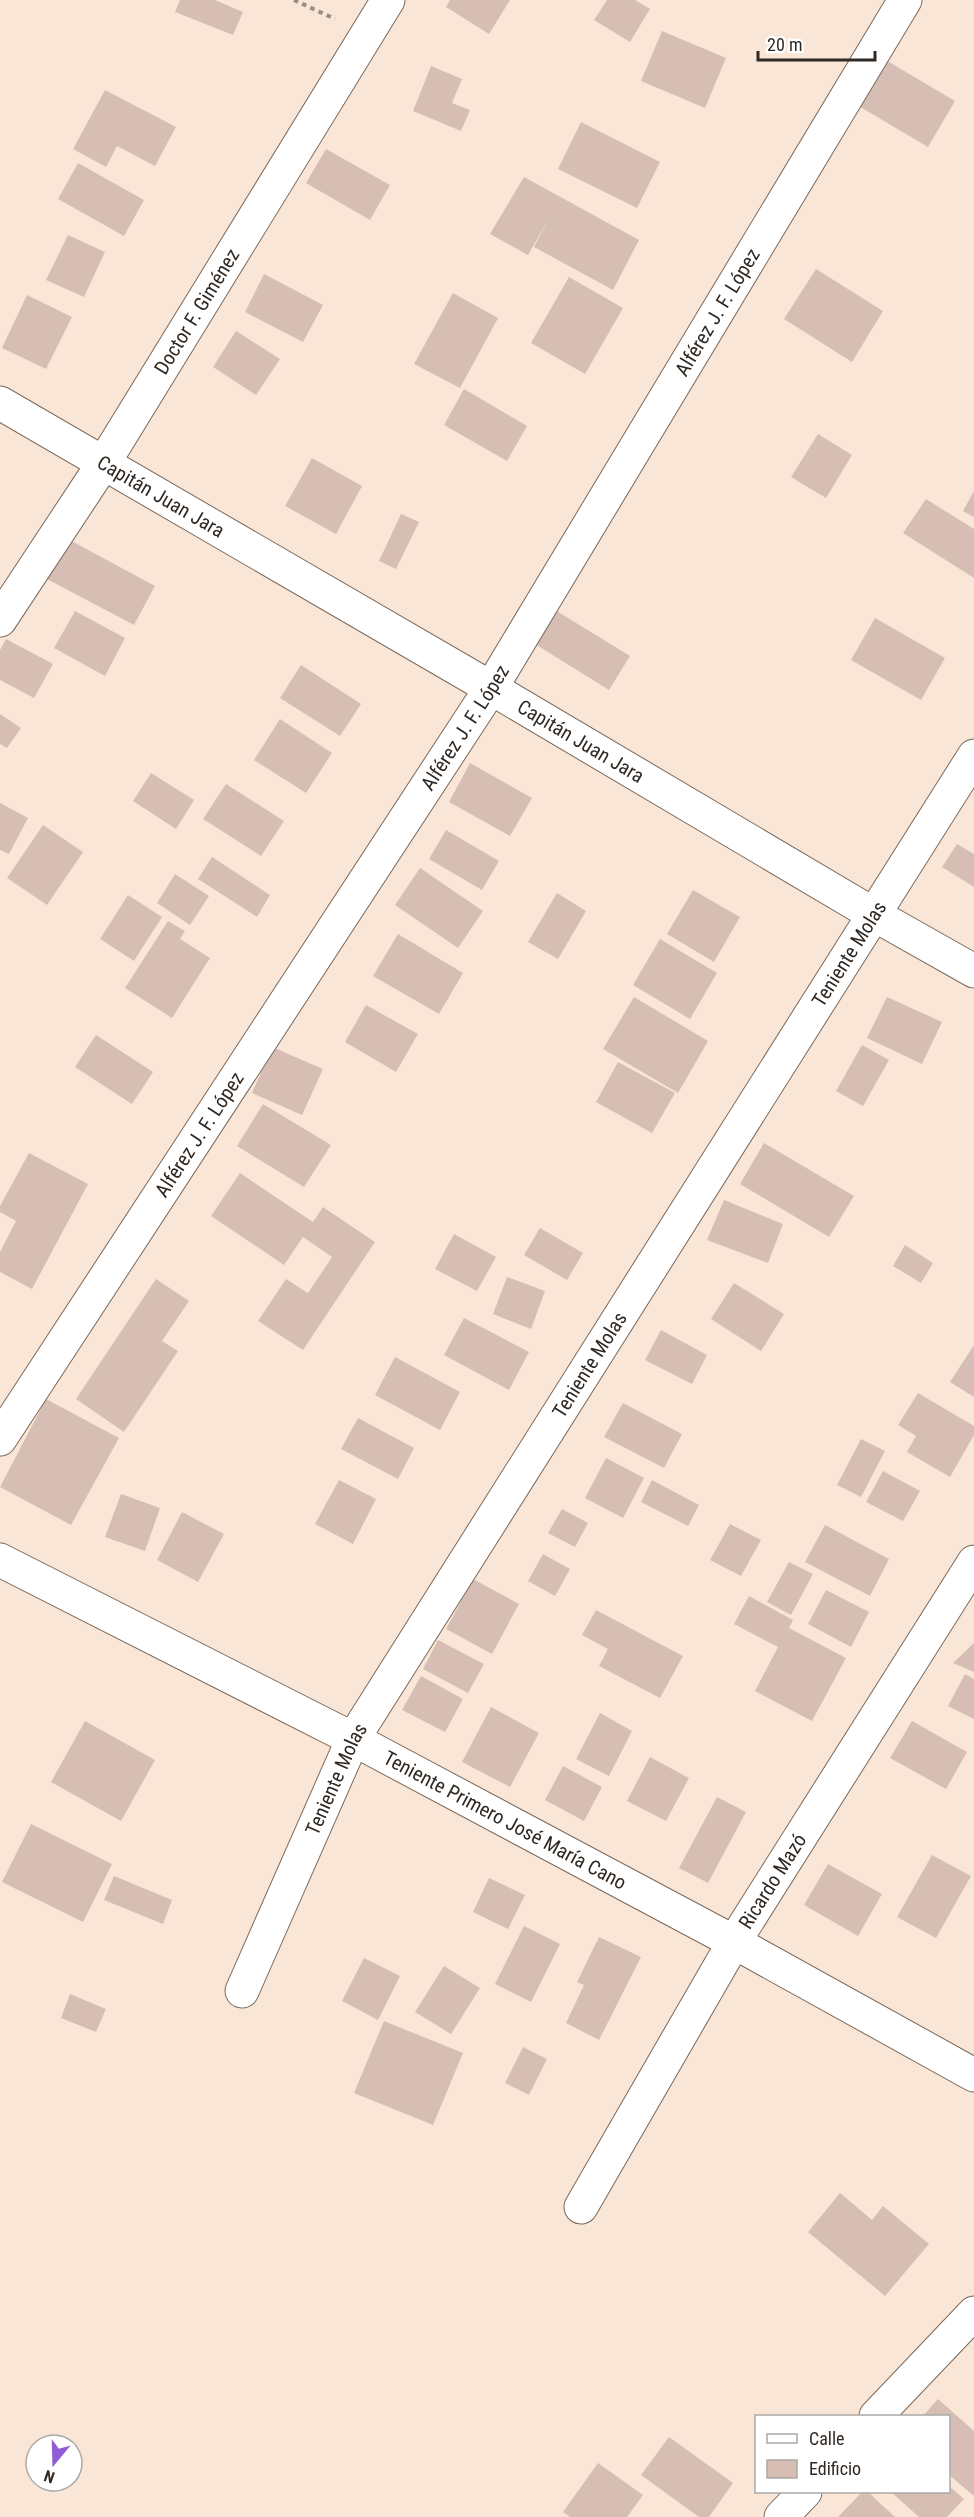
<svg xmlns="http://www.w3.org/2000/svg" width="974" height="2517" viewBox="0 0 974 2517" font-family="'Roboto Condensed',sans-serif">
	<style>
		.building { fill: #d6beb4 }
		.lines { fill: none; stroke-linecap: round; stroke-linejoin: round }
		.minor-casing { stroke: #7a695b; stroke-width: 35 }
		.path { stroke: #9b8d81; stroke-width: 4; stroke-dasharray: 4.5 4.5; stroke-linecap: butt }
		.minor { stroke: #fff; stroke-width: 33 }
		.labels { text-anchor: middle; stroke-width: 4.5; stroke-linejoin: round; paint-order: stroke }
		.street-label { font-size: 20px; fill: #302822; stroke: #fff }
	</style>
	<rect width="100%" height="100%" fill="#fae6d6"/>
	<path class="building" d="M180,0H215L243,12L233,35L175,12Z
		M450,0H510L489,34L446,7Z
		M607,0H635L650,9L630,42L594,20Z
		M662,31L726,58L705,108L641,81Z
		M884,59L955,101L928,147L857,105Z
		M431,66L462,79L452,103L470,110L461,131L413,111Z
		M105,90L176,127L155,166L117,146L106,167L73,149Z
		M581,122L660,162L637,208L558,169Z
		M326,149L390,185L370,220L306,183Z
		M78,163L144,200L124,236L58,199Z
		M524,177L639,240L613,290L534,247L548,220L528,255L490,234Z
		M68,235L105,252L84,297L46,280Z
		M816,269L883,311L852,362L784,319Z
		M264,274L323,305L303,342L245,312Z
		M569,277L623,308L585,374L531,343Z
		M453,293L498,318L460,388L414,364Z
		M27,295L72,317L46,369L2,348Z
		M236,331L280,359L256,395L213,367Z
		M464,389L527,426L507,461L444,425Z
		M818,434L852,455L826,498L791,477Z
		M312,458L362,486L336,534L285,506Z
		M974,491V517L963,511Z
		M926,499L974,529V578L903,533Z
		M401,514L419,522L396,569L379,561Z
		M66,538L155,586L134,625L45,578Z
		M555,610L630,656L609,690L535,644Z
		M75,611L125,638L105,676L54,648Z
		M875,618L945,658L921,700L851,660Z
		M6,639L53,664L34,698L0,680V650Z
		M301,665L361,704L340,736L280,698Z
		M0,714L21,728L7,748L0,744Z
		M280,719L332,753L306,793L254,760Z
		M470,763L532,798L510,836L449,802Z
		M151,773L194,800L176,829L133,801Z
		M226,784L284,821L261,856L203,819Z
		M0,803L28,818L9,854L0,850Z
		M43,825L83,852L47,905L7,878Z
		M446,830L499,861L482,890L429,859Z
		M957,844L974,854V887L942,867Z
		M212,857L270,895L257,917L198,879Z
		M420,868L483,911L458,948L395,905Z
		M175,874L209,896L190,925L157,903Z
		M693,890L740,917L714,962L667,934Z
		M557,893L586,911L558,959L528,942Z
		M128,895L162,917L134,961L100,939Z
		M168,921L185,931L180,939L210,958L172,1018L125,988Z
		M398,934L463,973L439,1014L373,976Z
		M660,939L717,973L690,1019L633,985Z
		M634,997L708,1041L678,1093L603,1049Z
		M887,997L942,1022L922,1064L867,1038Z
		M366,1005L418,1034L396,1072L345,1042Z
		M96,1035L153,1072L132,1104L75,1067Z
		M862,1045L889,1060L863,1106L836,1091Z
		M272,1047L323,1069L302,1115L252,1093Z
		M618,1062L675,1093L652,1133L596,1102Z
		M263,1104L331,1145L304,1187L237,1146Z
		M764,1143L854,1196L829,1237L740,1184Z
		M29,1153L88,1184L32,1289L0,1272V1252L16,1221L0,1212V1206Z
		M240,1173L313,1222L323,1207L375,1242L303,1350L258,1321L286,1279L308,1293L332,1257L303,1237L284,1265L211,1216Z
		M724,1200L783,1224L768,1263L707,1240Z
		M540,1228L583,1253L567,1280L524,1255Z
		M454,1234L496,1257L477,1291L435,1269Z
		M905,1245L933,1263L921,1283L893,1266Z
		M507,1277L545,1291L531,1329L493,1314Z
		M156,1279L189,1301L162,1341L178,1351L124,1432L76,1399Z
		M734,1283L784,1314L761,1351L711,1319Z
		M464,1318L529,1352L509,1390L444,1355Z
		M661,1330L707,1355L692,1384L645,1360Z
		M974,1345V1397L950,1382Z
		M395,1357L460,1392L440,1430L375,1395Z
		M918,1393L974,1426V1435L950,1477L907,1452L916,1436L898,1425Z
		M46,1399L119,1438L71,1525L0,1487Z
		M623,1403L682,1434L664,1468L604,1437Z
		M358,1418L414,1448L398,1479L341,1449Z
		M861,1439L885,1451L861,1497L837,1485Z
		M606,1458L644,1478L623,1518L585,1498Z
		M883,1471L920,1491L903,1521L866,1502Z
		M339,1480L376,1499L353,1544L315,1524Z
		M652,1480L699,1505L688,1526L641,1502Z
		M121,1494L160,1508L145,1551L105,1537Z
		M562,1509L588,1523L575,1547L548,1533Z
		M182,1512L224,1534L198,1582L157,1560Z
		M730,1524L761,1540L741,1576L710,1560Z
		M825,1525L889,1559L870,1596L805,1562Z
		M543,1554L570,1569L555,1596L528,1581Z
		M789,1562L813,1574L791,1615L767,1602Z
		M473,1579L519,1604L492,1654L446,1629Z
		M826,1590L869,1612L851,1647L808,1624Z
		M749,1596L793,1620L789,1628L846,1658L812,1721L755,1691L778,1647L734,1624Z
		M596,1610L683,1656L660,1698L599,1666L608,1649L582,1635Z
		M438,1640L484,1664L468,1693L423,1669Z
		M974,1643V1672L953,1663Z
		M965,1674L974,1679V1719L948,1706Z
		M421,1676L463,1699L445,1732L402,1710Z
		M491,1707L539,1733L510,1787L462,1762Z
		M600,1713L632,1731L609,1776L576,1759Z
		M85,1721L155,1760L121,1821L51,1782Z
		M912,1721L967,1752L946,1789L890,1758Z
		M650,1757L689,1778L666,1821L627,1801Z
		M563,1766L602,1787L584,1821L545,1800Z
		M717,1797L746,1812L708,1883L679,1868Z
		M31,1824L112,1864L83,1922L2,1882Z
		M932,1855L971,1876L936,1938L897,1917Z
		M828,1864L882,1894L858,1936L804,1905Z
		M114,1876L172,1900L163,1924L104,1900Z
		M489,1878L525,1895L508,1929L473,1912Z
		M524,1926L560,1944L531,2002L495,1984Z
		M599,1937L641,1957L599,2040L566,2023L584,1985L577,1982Z
		M364,1958L400,1976L378,2020L342,2001Z
		M444,1966L480,1988L451,2034L415,2012Z
		M70,1994L106,2009L96,2032L61,2018Z
		M384,2021L463,2053L433,2125L354,2093Z
		M523,2047L547,2059L529,2095L505,2083Z
		M840,2193L872,2220L883,2206L929,2244L885,2296L808,2232Z
		M938,2399L974,2431V2496L948,2474V2416H923Z
		M669,2437L733,2483L709,2517H699L641,2475Z
		M598,2463L643,2495L627,2517H570L563,2512Z
		M948,2485L964,2499L947,2517H919L891,2492H948Z
		M862,2492H868L895,2517H838Z"/>
	<g class="lines">
		<g class="minor-casing">
			<g id="minor">
				<path id="s1" d="M0,403L491,688L873,914L974,971"/>
				<path id="s2" d="M0,620L103,464L388,0"/>
				<path id="s3" d="M0,1439L491,688L905,0"/>
				<path id="s4" d="M0,1560L353,1739L734,1942L974,2075"/>
				<path id="s5" d="M242,1991L353,1739L974,756"/>
				<path id="s6" d="M581,2207L734,1942L974,1562"/>
				<path d="M876,2416L974,2313"/>
				<path d="M781,2517L805,2492"/>
			</g>
		</g>
		<path class="path" d="M294,0L335,19"/>
		<use href="#minor" class="minor"/>
	</g>
	<g class="labels">
		<g class="street-label">
			<text dy="7" stroke="none"><textPath href="#s2" startOffset="366">Doctor F. Giménez</textPath></text>
			<text dy="7" stroke="none"><textPath href="#s3" startOffset="1336">Alférez J. F. López</textPath></text>
			<text dy="7" stroke="none"><textPath href="#s1" startOffset="186">Capitán Juan Jara</textPath></text>
			<text dy="7" stroke="none"><textPath href="#s3" startOffset="850">Alférez J. F. López</textPath></text>
			<text dy="7" stroke="none"><textPath href="#s1" startOffset="672">Capitán Juan Jara</textPath></text>
			<text dy="7" stroke="none"><textPath href="#s5" startOffset="1204">Teniente Molas</textPath></text>
			<text dy="7" stroke="none"><textPath href="#s3" startOffset="364">Alférez J. F. López</textPath></text>
			<text dy="7" stroke="none"><textPath href="#s5" startOffset="718">Teniente Molas</textPath></text>
			<text dy="7" stroke="none"><textPath href="#s5" startOffset="232">Teniente Molas</textPath></text>
			<text dy="7" stroke="none"><textPath href="#s4" startOffset="568">Teniente Primero José María Cano</textPath></text>
			<text dy="7" stroke="none"><textPath href="#s6" startOffset="378">Ricardo Mazó</textPath></text>
		</g>
	</g>
	<rect x="755" y="2415" width="195" height="78" fill="#ffffff" stroke="#aca9a7" stroke-width="1.5"/>
	<rect x="767" y="2434" width="30" height="9" fill="#ffffff" stroke="#aca9a7" stroke-width="1.5"/>
	<text x="809" y="2445" font-size="18" fill="#302822">Calle</text>
	<rect x="767" y="2460" width="30" height="18" fill="#d6beb4" stroke="#aca9a7" stroke-width="1.5"/>
	<text x="809" y="2475" font-size="18" fill="#302822">Edificio</text>
	<g transform="translate(54 2463) rotate(199)"><circle r="28" fill="#ffffff" stroke="#aca9a7" stroke-width="1.5"/>
	<path d="M0-4.5L10 22L0 15L-10 22Z" fill="#915cd5"/>
	<text y="-9" font-size="16" font-weight="bold" text-anchor="middle" fill="#302822">N</text>
	</g>
	<path d="M758 51v9h117v-9" fill="none" stroke="#302822" stroke-width="3"/>
	<text x="767" y="51" font-size="18" fill="#302822" stroke="#ffffff" stroke-width="4.5" paint-order="stroke">20 m</text>
</svg>
